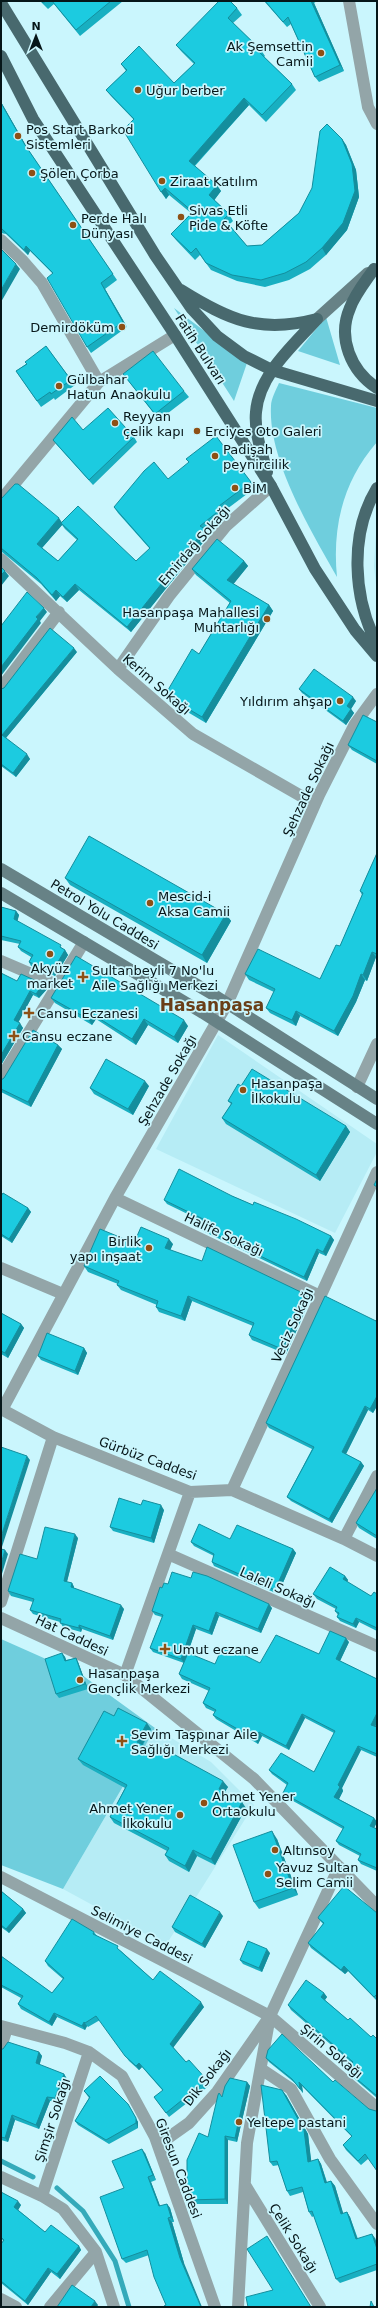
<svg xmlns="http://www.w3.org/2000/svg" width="378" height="2308" viewBox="0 0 378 2308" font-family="'DejaVu Sans',sans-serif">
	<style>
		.built { fill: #b6ecf5 }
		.green { fill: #6fcedd }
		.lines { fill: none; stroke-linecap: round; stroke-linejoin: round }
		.stream { stroke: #34aaba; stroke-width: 5 }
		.minor { stroke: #93a5a8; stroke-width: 12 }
		.tertiary { stroke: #93a5a8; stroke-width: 12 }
		.secondary { stroke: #678286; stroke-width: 12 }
		.primary { stroke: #48696e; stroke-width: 12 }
		.wall { fill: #18afc1; fill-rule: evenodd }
		.shaded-wall { fill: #148e9d }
		.building { fill: #1ccbe0; stroke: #148e9d }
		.poi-dot { fill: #8e5015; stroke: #caf6fd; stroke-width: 1.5 }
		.labels { text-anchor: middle; stroke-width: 3.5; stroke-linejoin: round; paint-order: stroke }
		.poi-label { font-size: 13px; fill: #061619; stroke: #caf6fd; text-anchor: start }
		.street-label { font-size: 13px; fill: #061619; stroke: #caf6fd }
		.district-label { font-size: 17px; font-weight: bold; fill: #693e17; stroke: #caf6fd }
	</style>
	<rect width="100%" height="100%" fill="#caf6fd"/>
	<path class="built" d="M377,517V593L374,566Z
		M218,1035L377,1144V1152L335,1233L156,1149Z
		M155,1728L211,1762L254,1805L166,1945L63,1889L122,1788Z"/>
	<path class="green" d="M174,308L247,363L234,401Z
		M326,317L340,365L298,351Z
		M279,383L377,408V442C343,481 332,527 337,577C311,531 268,460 271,406C271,399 276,390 279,383Z
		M1,1639L82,1675L155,1728L122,1788L63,1889L1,1865Z"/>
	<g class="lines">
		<path class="stream" d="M1,2161L33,2177
			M57,2188L83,2211L115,2261L129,2307"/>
		<path class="minor" d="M349,1L368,107L377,124
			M1,240L22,260L42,283L99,382
			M1,500L99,382L175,335
			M1,559L118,669L193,734L315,804
			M118,669L169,596L226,526L271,486
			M1,688L59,612
			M1,961L57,985
			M1,1078L84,942
			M357,1087L377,1044
			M115,1198L320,1296
			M1,1268L63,1294
			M1,1409L53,1437L190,1492L232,1490L344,1539L377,1556
			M2,1410L115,1198L227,1004L319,795L355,724L377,694
			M232,1490L377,1172
			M344,1539L377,1476
			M168,1554L377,1646
			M1,1602L53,1437
			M125,1675L190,1492
			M1,1877L270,2016L377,2108
			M1,2026L65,2043L89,2052L122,2076L155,2137L215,2307
			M1,2047L7,2028
			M261,2069L291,2089L330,2159L377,2224
			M158,2145L189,2123L217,2092L268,2019
			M1,2177L42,2196L63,2209L96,2252L114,2307
			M245,2185L320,2307
			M42,2196L89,2052
			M1,2299L16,2307
			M50,2307L96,2252
			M238,2307L247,2143L270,2016L339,1867"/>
		<path class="tertiary" d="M1,1618L125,1675L254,1779L377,1906"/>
		<path class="secondary" d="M317,319L368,273
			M1,869L214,995L377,1099
			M1,893L203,1013L377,1124"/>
		<path class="primary" d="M1,3L155,255L192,309L217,336L244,356L272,370L377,401
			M1,56L33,119L175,335L271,486L315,569L355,630L377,656
			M374,269C366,281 355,294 350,308C337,338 351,371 377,388
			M181,290C229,320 260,334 317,319
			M267,472C262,453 254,432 256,412C259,374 294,345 317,319
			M377,488C349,534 353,598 377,644"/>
	</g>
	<path class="wall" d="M40,1H123L80,36L54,4L48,9Z
		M264,1H317L314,3L344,71L319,82L315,77L291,24L287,27Z
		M237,8L242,15L233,23L261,50L265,56L264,57L292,84L296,90L266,122L249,105L195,166L221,191L214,200L229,214L233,221L229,225L247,246L262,245L299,213L342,139L346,145L356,170L359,197L347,230L326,255L310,269L289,280L265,287L237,281L211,270L200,255L195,260L176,240L171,234L191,213L169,195L166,199L134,120L111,96L106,90L126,71L121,64L174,83L194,64L181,51L176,45Z
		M1,102L29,151L117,280L105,289L127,327L91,353L87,347L52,273L30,251L28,255L6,234L1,233Z
		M46,346L75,385L55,400L54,398L41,407L16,371L26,364Z
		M123,374L184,391L189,397L159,420Z
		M83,430L134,437L137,442L93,485L57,445L53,440Z
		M168,479L251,482L255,488L223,512L225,514L206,530L209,535L131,632L79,590L67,602L60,596L56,601L41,584L2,552H1V499L62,523L136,561L150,549L118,513L114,507ZM62,525L65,529L77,540L58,561L42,548Z
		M244,561L248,566L233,584L269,605L273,611L206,723L169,701L165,695L199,654L230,603L196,575L192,569Z
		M77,652L6,738L30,759L16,777L1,766V689Z
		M299,689L356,701L351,709L354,713L346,725L302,693Z
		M377,722V764L352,750L348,745Z
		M377,853V957H376L367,981L365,980L356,1002L338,1036L300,1016L296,1026L270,1013L266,1008L274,992L249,980L245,974L320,979L340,946L362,895L360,891Z
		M65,878L226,914L231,921L207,963L70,885Z
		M1,907L16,911L19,915L17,921L65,950L68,955L55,976L31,966L29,962L31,957L21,951L18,947L20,944L1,940Z
		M17,981L43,984L47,989L39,998L33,995L18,1022L23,1028L1,1065Z
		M51,998L188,1026L178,1043L148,1025L136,1045L96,1019L92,1025L55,1003Z
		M58,1045L62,1049L31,1107L1,1092V1080Z
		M149,1086L133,1115L94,1094L90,1088Z
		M241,1086L346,1126L350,1132L320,1181L226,1124L222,1118L231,1104L228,1101Z
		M1,1196L28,1208L31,1212L12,1243L1,1236Z
		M232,1196L253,1205L331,1236L334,1240L326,1256L319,1253L307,1281L203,1231L200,1227L202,1221L167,1204L164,1200Z
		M134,1243L173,1244L170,1250L310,1300L286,1354L252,1340L249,1335L253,1326L192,1301L185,1321L159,1312L156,1307L157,1305L121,1290L117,1285L118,1284L88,1272L84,1266Z
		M1,1313L21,1324L24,1328L8,1358L1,1354Z
		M377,1319V1406L373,1413L368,1410L346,1454L361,1462L364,1466L332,1523L291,1501L287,1497L312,1449L269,1428L266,1423Z
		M84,1348L87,1353L78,1375L41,1360L38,1356Z
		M377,1488V1539L359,1528L356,1523Z
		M141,1505L164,1510L154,1543L113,1531L110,1527Z
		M78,1538L67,1582L72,1583L74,1587V1588L124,1609L113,1640L82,1629L81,1632L63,1627L60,1622L33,1614L30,1610L33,1602L11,1596L8,1591L37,1559Z
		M230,1539L293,1549L296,1553L278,1594L214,1566L212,1562L214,1556L194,1546L191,1542Z
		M345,1576L348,1580L347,1582L371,1596L377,1594V1631L359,1622L356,1628L340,1621L337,1617L338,1615L335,1611L336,1609L317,1599L313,1594Z
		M272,1608L261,1633L219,1616L212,1635L196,1629L186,1659L215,1664L233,1653L260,1663L319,1654L349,1642L340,1661L377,1679V1723L375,1727H377V1757L361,1750L342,1788L343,1791L339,1799L374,1818L377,1822L374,1828L377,1829V1871L361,1864L358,1860L360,1856L339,1845L336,1841L343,1829L286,1797L283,1793L287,1785L272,1774L269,1770L314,1772L334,1733L305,1718L289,1750L262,1736L258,1744L216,1719L213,1715L215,1712L206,1708L203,1703L209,1691L182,1679L179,1674L184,1663L153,1652L150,1648L162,1617L155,1615L152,1611Z
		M62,1653L65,1657L66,1660L76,1658L78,1662L88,1689L59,1698L56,1694Z
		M114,1716L151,1729L143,1745L228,1787L224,1792L246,1808L215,1865L197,1856L189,1872L169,1861L165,1855L167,1851L114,1823L110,1817L125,1788L83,1765L78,1759Z
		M277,1839L298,1895L259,1909L254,1902Z
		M1,1891L23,1909L26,1913L9,1933L1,1927Z
		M377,1913V2001L348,1971L345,1974L311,1948L308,1943L323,1924L318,1918Z
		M223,1916L205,1948L175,1932L172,1927Z
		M94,1932L97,1936L121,1951L153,1980L204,2007L173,2047L186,2062L207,2080L210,2085L169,2117L154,2097L163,2091L142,2067L139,2070L129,2061L100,2020L88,2027L87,2026L85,2030L57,2017L52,2026L21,2009L18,2004L21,1998L1,1987V1956L52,1993L63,1979L48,1966L45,1961Z
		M270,1953L262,1972L243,1964L240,1960Z
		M324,1993L327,1997L325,2000L348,2020L371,2037L377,2039V2098L349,2074L346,2070L352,2063L291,2010L288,2005Z
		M1,2049L39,2052L42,2056L39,2065L64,2074L67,2079L58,2102L50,2101L39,2129L15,2120L8,2142L1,2140Z
		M266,2058L333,2082L369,2109L376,2111L368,2159L361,2165L346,2150L343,2145L352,2137L302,2086L303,2093L295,2083L269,2062Z
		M247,2082L250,2086L237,2142L228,2140V2204H190L187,2200L222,2097Z
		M84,2091L128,2104L138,2122V2128L109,2144L78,2125L75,2121L89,2098Z
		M286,2095L308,2134L311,2162L318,2159L321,2164L327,2182L331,2181L335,2186L343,2214L347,2212L350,2217L358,2239L375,2238L377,2244V2270L340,2283L336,2279L314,2216L312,2217L309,2212L303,2192L290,2196L287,2191L279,2165L273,2166L270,2162Z
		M145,2153L156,2180L151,2182L160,2206L167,2204L170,2208L174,2222H172L184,2263L166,2305L149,2255L126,2263L122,2259Z
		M1,2192L21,2205L18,2210L45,2232L79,2246L81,2250L60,2279L51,2272L28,2305L1,2283V2244L3,2241L1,2238Z"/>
	<path class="shaded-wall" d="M311,1H312L314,3L344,71L340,65Z
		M244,98L249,105L193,167L189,161Z
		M1,102L29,151L117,280L25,145L1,103Z
		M342,139L346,145L356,170L359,197L347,230L326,255L322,248Z
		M217,185L221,191L213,202L209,195Z
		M165,188L169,195L166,199L161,192Z
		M26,246L30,251L28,255L24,250Z
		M16,264L20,269L1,302V290Z
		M101,283L105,289L127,327L123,322Z
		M59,518L63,524L41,549L37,544Z
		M205,529L209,535L131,632L127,627Z
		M244,561L248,566L232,586L227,580Z
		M5,571L9,576L1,586V575Z
		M75,584L79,590L67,602L63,597Z
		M56,590L60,596L56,601L52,595Z
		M269,605L273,611L206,723L202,717Z
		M44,608L47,612L40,621L41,623L1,676V667L36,617Z
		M74,648L77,652L5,739L2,735Z
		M353,697L356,701L351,709L354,713L346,725L343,721L347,706Z
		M27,754L30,759L16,777L13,773Z
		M16,911L19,915L17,923L14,919Z
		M226,914L231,921L207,963L202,955Z
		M65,950L68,955L55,976L52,972Z
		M372,952L376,957L367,981L363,975Z
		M361,974L365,980L356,1002L338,1036L334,1031Z
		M43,984L47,989L39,998L36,994Z
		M30,991L33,995L17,1025L14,1020Z
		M296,1011L300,1016L296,1026L292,1020Z
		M92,1014L96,1019L92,1025L88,1019Z
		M144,1019L148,1025L136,1045L132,1039Z
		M184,1020L188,1026L178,1043L174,1037Z
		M20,1023L23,1028L1,1065V1055Z
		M58,1045L62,1049L31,1107L28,1102Z
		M145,1081L149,1086L133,1115L128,1109Z
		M346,1126L350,1132L320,1181L316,1175Z
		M28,1208L31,1212L12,1243L9,1239Z
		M331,1236L334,1240L326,1256L323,1252Z
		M169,1239L173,1244L169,1253L165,1248Z
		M317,1249L319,1253L307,1281L304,1277Z
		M307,1295L310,1300L286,1354L282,1349Z
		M188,1296L192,1301L185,1321L181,1316Z
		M21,1324L24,1328L8,1358L5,1353Z
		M84,1348L87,1353L78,1375L75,1371Z
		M377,1396V1406L373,1413L370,1409Z
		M365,1406L368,1410L345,1456L342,1452Z
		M27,1456L30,1460L1,1550V1537Z
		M361,1462L364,1466L332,1523L329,1519Z
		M161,1505L164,1510L154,1543L151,1538Z
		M75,1534L78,1538L66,1585L64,1581Z
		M293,1549L296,1553L278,1594L275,1590Z
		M5,1550L8,1554L1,1577V1564Z
		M345,1576L348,1580L346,1584L343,1579Z
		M72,1583L74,1587L73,1591L71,1587Z
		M269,1604L272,1608L261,1633L258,1629Z
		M121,1605L124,1609L113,1640L110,1636Z
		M216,1612L219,1616L212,1635L209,1631Z
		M356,1618L359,1622L356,1628L353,1624Z
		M79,1625L82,1629L81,1632L79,1628Z
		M193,1625L196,1629L184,1663L181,1659Z
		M346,1638L349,1642L339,1663L336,1659Z
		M62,1653L65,1657L68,1665L65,1661Z
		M76,1658L78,1662L88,1689L85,1684Z
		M377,1713V1723L374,1729L371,1725Z
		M302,1714L305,1718L289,1750L286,1746Z
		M147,1723L151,1729L141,1747L137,1742Z
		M259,1732L262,1736L258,1744L255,1739Z
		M358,1746L361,1750L342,1788L343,1791L338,1801L334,1797L338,1785Z
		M223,1781L228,1787L223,1795L219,1789Z
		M242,1802L246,1808L215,1865L211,1859Z
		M374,1818L377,1822L373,1830L370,1826Z
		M272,1831L277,1839L298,1895L293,1888Z
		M193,1850L197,1856L189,1872L185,1866Z
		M23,1909L26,1913L9,1933L6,1929Z
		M220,1912L223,1916L205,1948L202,1944Z
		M267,1949L270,1953L262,1972L259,1968Z
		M344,1966L348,1971L345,1974L341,1970Z
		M324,1993L327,1997L324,2001L321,1997Z
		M201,2002L204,2007L173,2048L170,2044Z
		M54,2013L57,2017L52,2026L49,2022Z
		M84,2022L87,2026L85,2030L82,2026Z
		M39,2052L42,2056L39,2067L36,2063Z
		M139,2063L142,2067L139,2070L136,2066Z
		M64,2074L67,2079L58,2102L55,2098Z
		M247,2082L250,2086L237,2142L235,2138Z
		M299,2082L302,2086L303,2093L300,2089Z
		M282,2090L286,2095L308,2134L312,2167L308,2162Z
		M47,2097L50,2101L39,2129L36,2125Z
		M128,2104L138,2122V2128L136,2123Z
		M12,2115L15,2120L8,2142L5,2138Z
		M225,2136L228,2140V2204L225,2199Z
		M142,2149L145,2153L156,2180L153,2175Z
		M318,2159L321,2164L328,2187L325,2183Z
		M148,2177L151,2182L162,2211L159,2206Z
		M331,2181L335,2186L345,2219L341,2214Z
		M18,2201L21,2205L17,2212L14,2207Z
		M167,2204L170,2208L174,2222L171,2217Z
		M347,2212L350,2217L359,2244L356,2239Z
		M168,2218L172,2222L184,2263L202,2307H201L180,2258Z
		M372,2234L375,2238L377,2244V2249Z
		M79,2246L81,2250L60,2279L57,2274Z
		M48,2268L51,2272L28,2305L25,2301Z
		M95,2301L98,2305L97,2307H91Z"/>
	<path class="building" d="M41,1H46L43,3Z
		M52,1H111L76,30Z
		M219,1H230L237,8L228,18L261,50L259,52L292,84L262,115L244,98L189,161L217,185L209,195L229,214L224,219L247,246L262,245L299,213L312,188L320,131L327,124L342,139L352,164L355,191L343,223L322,248L306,262L285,273L261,280L232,275L206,263L196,248L191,253L171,234L193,212L165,188L161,192L123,130L134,119L106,90L127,70L121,64L139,46L174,83L195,63L176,45Z
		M265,1H311L340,65L315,77L288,17L283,22Z
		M1,103L25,145L113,274L101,283L123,322L87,347L47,278L53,273L26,246L24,250L1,228Z
		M1,249L16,264L1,290Z
		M46,346L71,380L51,394L50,392L37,401L16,371L27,364L25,362Z
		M153,351L184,391L155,414L123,374Z
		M108,408L134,437L89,480L53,440L72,417L83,430Z
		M216,436L251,482L219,506L221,509L200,526L205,529L127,627L75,584L63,597L56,590L52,595L37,578L1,548V499L15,484H18L59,518L37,544L58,561L78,539L61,523L78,506L136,561L150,548L114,507L144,471L154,462L168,479L189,462L186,459Z
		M217,539L244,561L227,580L269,605L202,717L165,695L192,649L199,654L231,601L192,569Z
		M1,567L5,571L1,575Z
		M27,592L44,608L36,617L38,619L1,667V626Z
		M50,628L74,648L2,735L27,754L13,773L1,764V689L4,688Z
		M314,669L353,697L347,706L351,709L343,721L299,689Z
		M363,715L377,722V761L348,745Z
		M89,836L226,914L202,955L65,878Z
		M377,853V954L372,952L363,975L361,974L353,996L334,1031L296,1011L292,1020L266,1008L275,989L245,974L258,949L320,979L336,945L340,946L363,893L360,891Z
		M1,907L16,911L14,919L61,945L60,947L65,950L52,972L29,962L33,955L18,947L21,941L1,936Z
		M76,956L184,1020L174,1037L144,1019L132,1039L92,1014L88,1019L51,998Z
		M1,973L17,981L21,974L43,984L36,994L30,991L14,1020L20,1023L1,1055Z
		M33,1030L58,1045L28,1102L1,1089V1080L4,1078Z
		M106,1059L145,1081L128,1109L90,1088Z
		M252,1069L346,1126L316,1175L222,1118L232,1103L228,1101L238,1084L241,1086Z
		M179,1169L232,1196L253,1205L254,1202L296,1219L331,1236L323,1252L317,1249L304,1277L200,1227L203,1219L164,1200Z
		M377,1179V1187L374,1185Z
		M3,1193L28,1208L9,1239L1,1234V1196Z
		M141,1227L169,1239L165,1248L202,1261L207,1247L307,1295L282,1349L249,1335L254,1323L188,1296L181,1316L156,1307L158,1301L117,1285L119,1281L84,1266L100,1229L134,1243Z
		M325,1296L376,1321L377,1319V1396L370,1409L365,1406L342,1452L361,1462L329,1519L287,1497L314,1447L266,1423Z
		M1,1313L21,1324L5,1353L1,1351Z
		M47,1333L84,1348L75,1371L38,1356Z
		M1,1447L27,1456L1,1537Z
		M377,1488V1536L356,1523Z
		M119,1498L141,1505L143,1500L161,1505L151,1538L110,1527Z
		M199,1524L230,1539L237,1525L293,1549L275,1590L212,1562L214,1554L191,1542Z
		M45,1527L75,1534L64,1581L72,1583L71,1587L121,1605L110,1636L79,1625V1628L60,1623L61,1619L30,1610L34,1599L8,1591L20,1554L37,1559Z
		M1,1549L5,1550L1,1564Z
		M330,1567L345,1576L343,1579L371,1596L374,1592L377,1594V1628L356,1618L353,1624L337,1617L339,1613L335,1611L337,1607L313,1594Z
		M172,1572L191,1578L193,1572L207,1576L269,1604L258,1629L216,1612L209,1631L193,1625L181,1659L150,1648L163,1615L152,1611L160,1587L162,1588L164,1583L168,1584Z
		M330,1631L346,1638L336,1659L377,1679V1713L371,1725L377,1727V1754L358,1746L338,1785L340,1787L334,1797L374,1818L370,1826L377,1829V1868L358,1860L361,1854L336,1841L344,1827L283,1793L288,1783L269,1770L281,1753L314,1772L335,1731L302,1714L286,1746L259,1732L255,1739L213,1715L216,1710L203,1703L210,1688L179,1674L188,1653L215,1664L222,1648L233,1653L234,1650L260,1663L276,1635L319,1654Z
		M62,1653L65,1661L76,1658L85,1684L56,1694L45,1659Z
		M118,1708L147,1723L137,1742L163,1755L166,1750L223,1781L219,1789L242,1802L211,1859L193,1850L185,1866L165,1855L169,1848L110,1817L127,1785L78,1759L104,1711L114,1716Z
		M272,1831L293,1888L254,1902L233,1845Z
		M344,1886L377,1913V1994L374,1997L344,1966L341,1970L308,1943L324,1923L318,1918L319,1916Z
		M1,1891L23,1909L6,1929L1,1925Z
		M190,1895L220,1912L202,1944L172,1927Z
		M72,1919L94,1932L93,1934L118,1946L117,1948L153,1980L160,1971L201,2002L170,2044L186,2062L189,2060L207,2080L166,2113L154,2097L163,2090L139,2063L136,2066L125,2056L96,2016L85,2023L84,2022L82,2026L54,2013L49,2022L18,2004L23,1996L1,1985V1956L52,1993L64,1978L45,1961Z
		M248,1941L267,1949L259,1968L240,1960Z
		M306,1980L324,1993L321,1997L348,2020L350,2018L371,2037L373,2035L377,2039V2096L346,2070L353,2062L288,2005Z
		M282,2034L333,2082L335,2080L369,2109L376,2111L377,2110V2171L365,2154L358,2161L343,2145L352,2136L299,2082L300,2089L292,2079L266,2058L268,2050Z
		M8,2042L39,2052L36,2063L64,2074L55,2098L47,2097L36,2125L12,2115L5,2138L1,2137V2049H3Z
		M100,2076L128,2104L136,2118V2123L106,2140L75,2121L90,2097L84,2091Z
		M230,2078L247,2082L235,2138L225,2136V2199L187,2200V2160L199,2133L208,2137L218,2095L219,2093L222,2097L225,2086Z
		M261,2085L282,2090L304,2130L308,2162L318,2159L325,2183L331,2181L341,2214L347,2212L356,2239L372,2234L377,2249V2264L336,2279L312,2211L309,2212L302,2187L287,2191L277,2161L270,2162Z
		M142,2149L153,2175L148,2177L159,2206L167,2204L171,2217L168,2218L180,2258L201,2307H165L164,2306L166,2305L154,2277L147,2250L122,2259L100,2197L124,2188L112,2161Z
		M1,2192L18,2201L14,2207L45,2232L51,2225L79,2246L57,2274L48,2268L25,2301L1,2281V2244L4,2240L1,2237V2232L2,2231L1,2230Z
		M267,2236L311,2307H248L246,2297L273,2290L247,2249Z
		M72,2285L95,2301L91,2307H57Z
		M371,2301L374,2307H370Z"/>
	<g class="poi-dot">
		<circle cx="321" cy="53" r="4"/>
		<circle cx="138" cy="90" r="4"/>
		<circle cx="18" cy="136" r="4"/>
		<circle cx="32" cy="173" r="4"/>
		<circle cx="162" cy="181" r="4"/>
		<circle cx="181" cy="217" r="4"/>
		<circle cx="73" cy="225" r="4"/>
		<circle cx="122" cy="327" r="4"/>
		<circle cx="59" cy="386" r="4"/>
		<circle cx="115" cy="423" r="4"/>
		<circle cx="197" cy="431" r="4"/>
		<circle cx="215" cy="456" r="4"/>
		<circle cx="235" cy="488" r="4"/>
		<circle cx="267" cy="619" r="4"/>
		<circle cx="340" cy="701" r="4"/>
		<circle cx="150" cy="903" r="4"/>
		<circle cx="50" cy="954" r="4"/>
		<path d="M81 971h4v4h4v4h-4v4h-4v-4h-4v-4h4z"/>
		<path d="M27 1007h4v4h4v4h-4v4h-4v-4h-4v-4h4z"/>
		<path d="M12 1030h4v4h4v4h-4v4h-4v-4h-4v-4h4z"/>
		<circle cx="243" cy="1090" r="4"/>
		<circle cx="149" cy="1248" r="4"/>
		<path d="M163 1643h4v4h4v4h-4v4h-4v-4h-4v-4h4z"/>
		<circle cx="80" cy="1680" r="4"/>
		<path d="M120 1735h4v4h4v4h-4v4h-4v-4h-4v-4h4z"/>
		<circle cx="204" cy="1803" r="4"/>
		<circle cx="180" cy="1815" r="4"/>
		<circle cx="275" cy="1850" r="4"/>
		<circle cx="268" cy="1874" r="4"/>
		<circle cx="239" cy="2122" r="4"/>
	</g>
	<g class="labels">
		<g class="poi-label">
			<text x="313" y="51" text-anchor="end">Ak Şemsettin<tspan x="313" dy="15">Camii</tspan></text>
			<text x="146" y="95">Uğur berber</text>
			<text x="26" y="134">Pos Start Barkod<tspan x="26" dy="15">Sistemleri</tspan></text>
			<text x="40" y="178">Şölen Çorba</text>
			<text x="170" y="186">Ziraat Katılım</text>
			<text x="189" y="215">Sivas Etli<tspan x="189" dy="15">Pide &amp; Köfte</tspan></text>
			<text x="81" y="223">Perde Halı<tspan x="81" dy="15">Dünyası</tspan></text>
			<text x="114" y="332" text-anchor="end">Demirdöküm</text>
			<text x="67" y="384">Gülbahar<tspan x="67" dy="15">Hatun Anaokulu</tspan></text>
			<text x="123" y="421">Reyyan<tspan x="123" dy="15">çelik kapı</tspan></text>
			<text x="205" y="436">Erciyes Oto Galeri</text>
			<text x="223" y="454">Padişah<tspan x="223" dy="15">peynircilik</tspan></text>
			<text x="243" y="493">BİM</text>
			<text x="259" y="617" text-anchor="end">Hasanpaşa Mahallesi<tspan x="259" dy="15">Muhtarlığı</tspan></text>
			<text x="332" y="706" text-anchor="end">Yıldırım ahşap</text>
			<text x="158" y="901">Mescid-i<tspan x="158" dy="15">Aksa Camii</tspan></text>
			<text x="50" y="973" text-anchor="middle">Akyüz<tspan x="50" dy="15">market</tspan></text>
			<text x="92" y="975">Sultanbeyli 7 No'lu<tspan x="92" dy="15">Aile Sağlığı Merkezi</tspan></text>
			<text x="37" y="1018">Cansu Eczanesi</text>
			<text x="22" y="1041">Cansu eczane</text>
			<text x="251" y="1088">Hasanpaşa<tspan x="251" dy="15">İlkokulu</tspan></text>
			<text x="141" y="1246" text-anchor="end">Birlik<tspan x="141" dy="15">yapı inşaat</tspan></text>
			<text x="173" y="1654">Umut eczane</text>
			<text x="88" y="1678">Hasanpaşa<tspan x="88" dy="15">Gençlik Merkezi</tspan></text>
			<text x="131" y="1739">Sevim Taşpınar Aile<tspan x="131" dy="15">Sağlığı Merkezi</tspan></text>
			<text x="212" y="1801">Ahmet Yener<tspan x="212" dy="15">Ortaokulu</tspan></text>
			<text x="172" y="1813" text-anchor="end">Ahmet Yener<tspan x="172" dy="15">İlkokulu</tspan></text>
			<text x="283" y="1855">Altınsoy</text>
			<text x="276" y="1872">Yavuz Sultan<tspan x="276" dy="15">Selim Camii</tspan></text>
			<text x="247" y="2127">Yeltepe pastani</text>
		</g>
		<g class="street-label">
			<text transform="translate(201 349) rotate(57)" y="5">Fatih Bulvarı</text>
			<text transform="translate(194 545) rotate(-49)" y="5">Emirdağ Sokağı</text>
			<text transform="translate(157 684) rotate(41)" y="5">Kerim Sokağı</text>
			<text transform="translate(308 789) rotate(-65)" y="5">Şehzade Sokağı</text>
			<text transform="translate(105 914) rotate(31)" y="5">Petrol Yolu Caddesi</text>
			<text transform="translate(167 1080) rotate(-60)" y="5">Şehzade Sokağı</text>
			<text transform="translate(224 1234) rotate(25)" y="5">Halife Sokağı</text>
			<text transform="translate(292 1325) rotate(-65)" y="5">Veciz Sokağı</text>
			<text transform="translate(148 1458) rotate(20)" y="5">Gürbüz Caddesi</text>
			<text transform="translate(278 1587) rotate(24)" y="5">Laleli Sokağı</text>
			<text transform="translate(72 1635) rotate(25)" y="5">Hat Caddesi</text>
			<text transform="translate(142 1934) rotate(27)" y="5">Selimiye Caddesi</text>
			<text transform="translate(332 2051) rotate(40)" y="5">Şirin Sokağı</text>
			<text transform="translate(207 2077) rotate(-52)" y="5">Dik Sokağı</text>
			<text transform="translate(52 2120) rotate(-72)" y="5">Şimşir Sokağı</text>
			<text transform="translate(179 2168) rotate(69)" y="5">Giresun Caddesi</text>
			<text transform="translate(294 2238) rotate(58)" y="5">Çelik Sokağı</text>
		</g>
		<g class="district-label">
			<text x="212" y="1011">Hasanpaşa</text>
		</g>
	</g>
	<rect width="378" height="2308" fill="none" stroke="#061619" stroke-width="4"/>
	<g transform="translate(36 36)" stroke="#caf6fd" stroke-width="3" paint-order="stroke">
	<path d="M0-3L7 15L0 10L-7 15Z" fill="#061619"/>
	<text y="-6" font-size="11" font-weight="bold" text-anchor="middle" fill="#061619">N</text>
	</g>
</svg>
